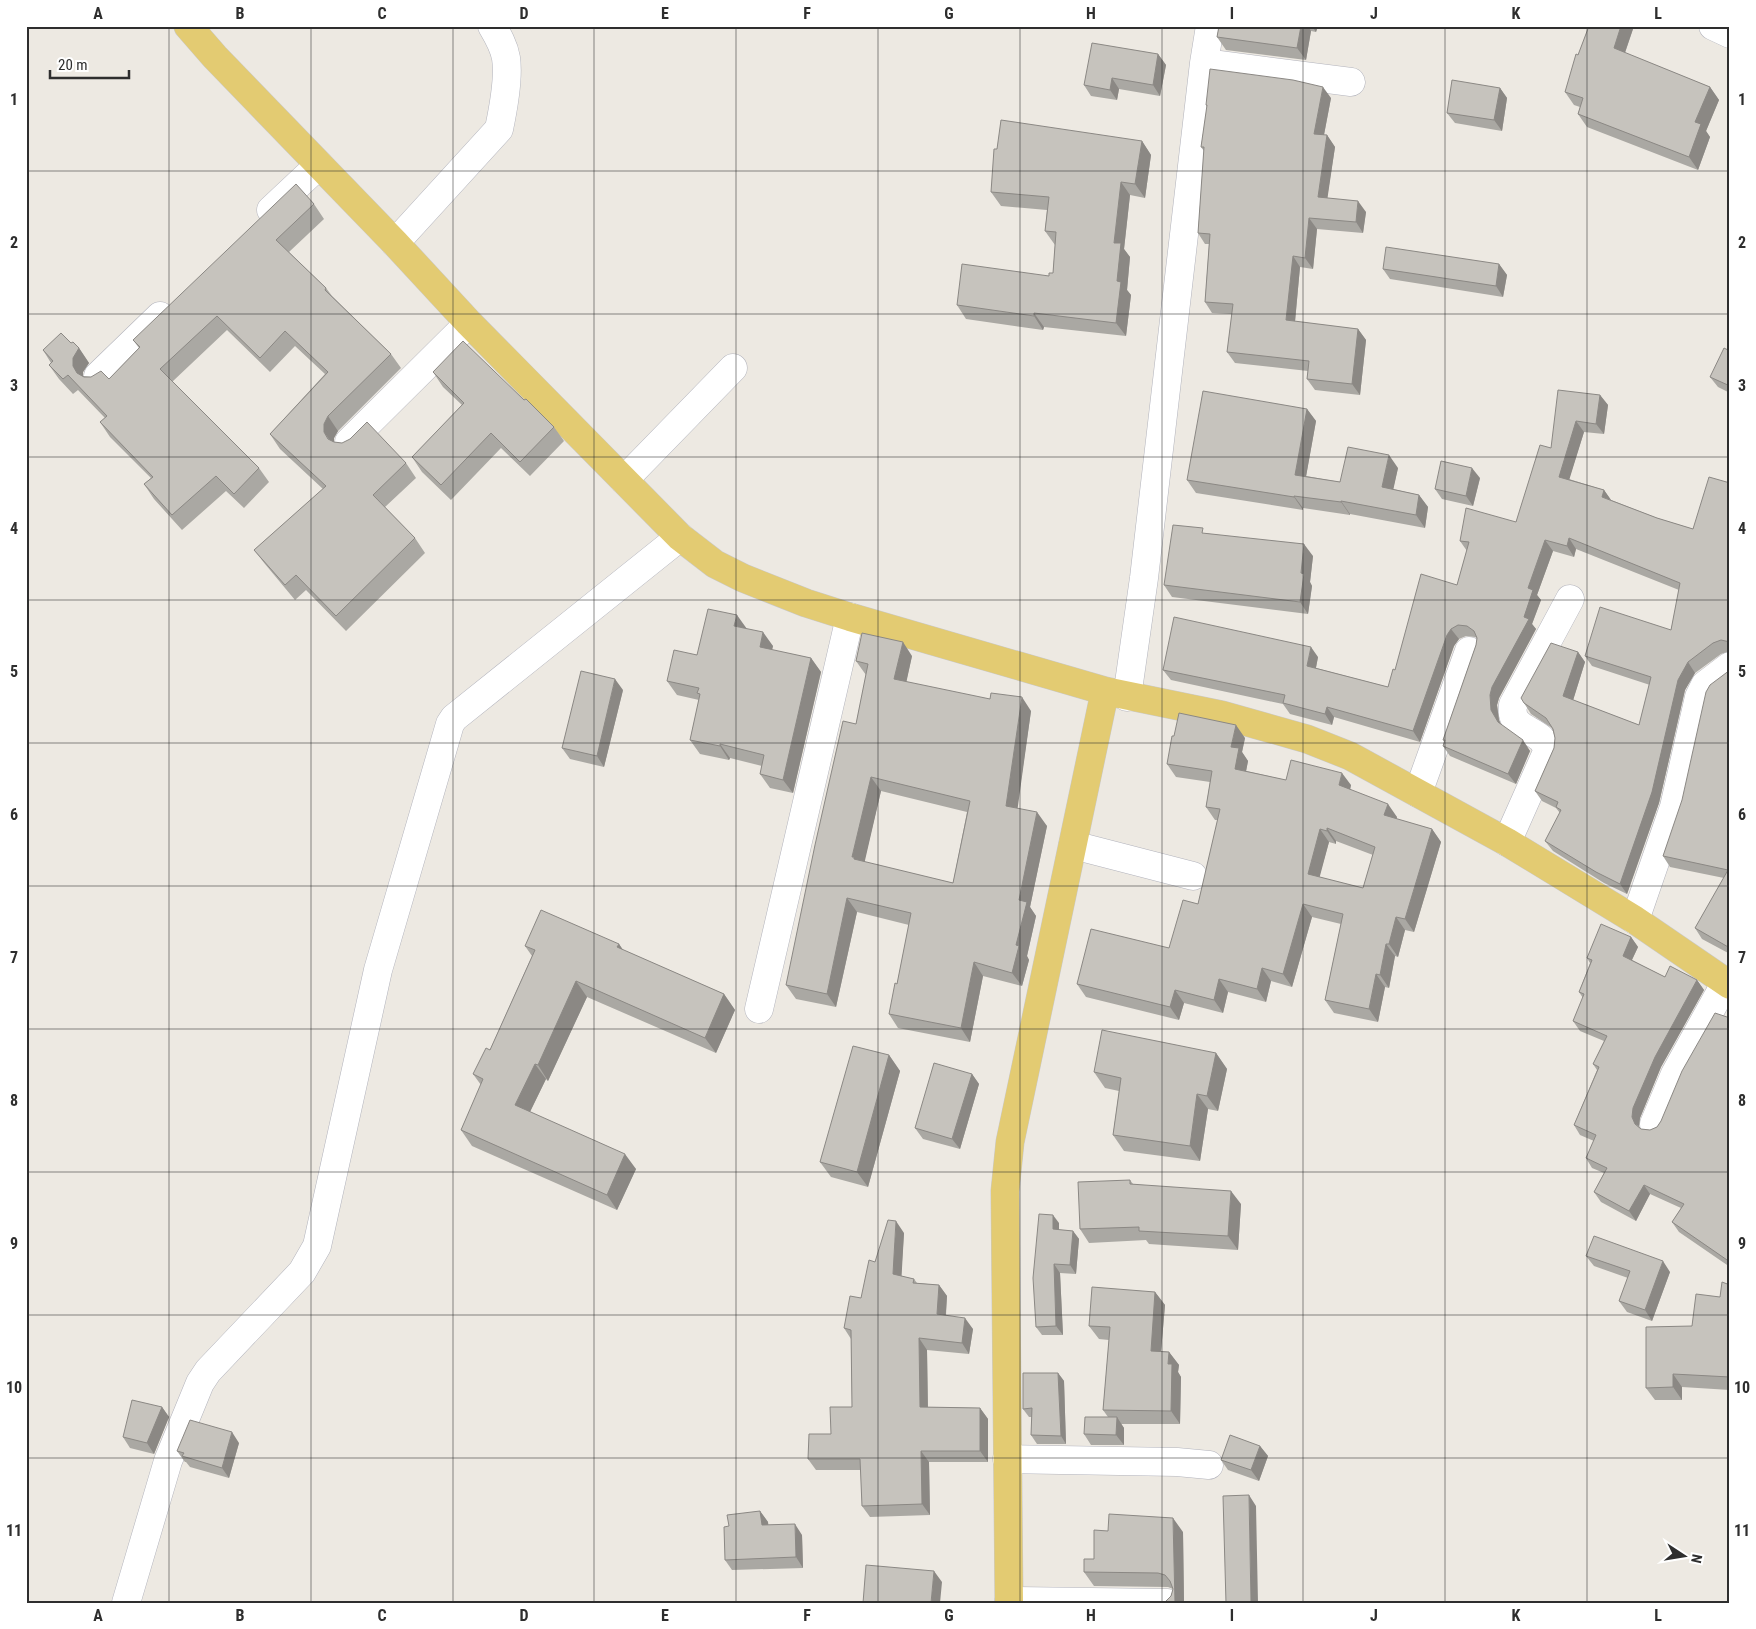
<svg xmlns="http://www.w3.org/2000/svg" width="1756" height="1629" viewBox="0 0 1756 1629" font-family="'Roboto Condensed',sans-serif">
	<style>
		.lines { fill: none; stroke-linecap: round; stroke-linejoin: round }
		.street-casing { stroke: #b2b3bc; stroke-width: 29 }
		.primary-casing { stroke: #c9c9c9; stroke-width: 29 }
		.street { stroke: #fff; stroke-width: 28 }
		.primary { stroke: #e3cb72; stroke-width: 28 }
		.wall { fill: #aaa8a3; fill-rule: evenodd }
		.shaded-wall { fill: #8b8884 }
		.building { fill: #c6c3bd; stroke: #8b8884; fill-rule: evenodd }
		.grid { fill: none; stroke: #2e2e2e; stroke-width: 1; stroke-opacity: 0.55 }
		.neatline { fill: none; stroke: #2e2e2e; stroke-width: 2 }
		.grid-label { font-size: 16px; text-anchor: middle; font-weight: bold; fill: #2e2e2e }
	</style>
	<rect width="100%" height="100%" fill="#ede9e2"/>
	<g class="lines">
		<g class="street-casing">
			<path id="street" d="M1713,26L1730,34
				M1204,63L1351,82
				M271,210L319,165
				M395,243L499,129C503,110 509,77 506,58C504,46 498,36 492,26
				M98,376L160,316
				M349,442L469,323
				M624,480L733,368
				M1127,697L1144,578L1204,63L1210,26
				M1418,793L1469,651
				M1507,842L1547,752C1546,727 1508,734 1513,705L1570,599
				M1073,845L1193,876
				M1635,920L1674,807L1699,697L1705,685L1730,666
				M759,1009L850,617
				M1654,1124L1675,1074L1726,982
				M1007,1459L1177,1462L1209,1465
				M1009,1601L1167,1603
				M126,1603L168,1461L200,1383L208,1371L302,1272L317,1246L378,970L450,724L454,718L680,537"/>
		</g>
		<g class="primary-casing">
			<path id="primary" d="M188,26L215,57L395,243L469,323L680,537L715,564L743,578L806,603L850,617L1105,691L1222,715L1307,739L1350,756L1507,842L1635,920L1730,985
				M1009,1603L1005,1191L1010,1142L1105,691"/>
		</g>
		<use href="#street" class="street"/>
		<use href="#primary" class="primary"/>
	</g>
	<path class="wall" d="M1219,26H1318L1316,32L1311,31L1306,60L1226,50L1217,37Z
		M1589,26H1634L1625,53L1710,87L1719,100L1706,131L1710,137L1698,170L1587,127L1578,114L1580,107L1574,105L1565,92Z
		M1158,54L1166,65L1160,96L1119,89L1117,100L1091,96L1084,85Z
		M1500,88L1507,98L1502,131L1455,123L1447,113Z
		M1331,98L1324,135H1327L1335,147L1327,198L1366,212L1363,233L1317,229L1313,269L1300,267L1295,322L1358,329L1366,340L1360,395L1315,390L1307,379L1308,371L1235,363L1227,352L1232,314L1212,313L1205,302L1209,244H1205L1198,233L1204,151L1201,147L1207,107L1206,105Z
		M1142,141L1151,155L1145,198L1130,195L1124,249L1130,257L1127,290L1131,295L1126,336L1044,327L1043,330L966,319L957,305L1049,276L1053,273L1055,245L1045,231L1047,210L1001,206L991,192Z
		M314,204L324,219L289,252L326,288L332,296L391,354L401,368L338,431L334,438V442L406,463L416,478L385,507L415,538L425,553L346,631L306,590L295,600L265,564L254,550L323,489L280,449L270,434L325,374L295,346L270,372L227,330L172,382L259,468L269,482L244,508L226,491L182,530L154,499L144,484L151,478L110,437L100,422L105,418L78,390L73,394L59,379L49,365L51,363L43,350L71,343L79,348L89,363L83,372V376L109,379L139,348L133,340Z
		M1499,264L1507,275L1503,297L1390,279L1383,269Z
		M1730,351V393L1718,387L1710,377Z
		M433,372L524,400L554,427L564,441L530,476L501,448L451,500L422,472L412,457L462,405L443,387Z
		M1600,395L1608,405L1604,434L1584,432L1569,479L1604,490L1611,500L1657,518L1693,529L1730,483V651L1721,654L1695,673L1685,690L1659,803L1627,894L1604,883L1553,851L1545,841L1560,813L1556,808L1542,801L1535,791L1554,748L1555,738L1552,728L1531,714L1524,703L1578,652L1585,662L1573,700L1639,725L1650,685L1592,666L1585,656L1671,630L1679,590L1576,549L1574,557L1553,551L1537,595L1541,600L1532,624L1536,629L1499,698L1497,705L1499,720L1500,724L1530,751L1516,784L1450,756L1443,746L1444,742L1443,740L1476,645L1477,638L1475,637L1466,636L1459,639L1454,646L1420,742L1334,717L1332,725L1290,714L1283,704L1171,680L1163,670L1318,657L1316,668L1388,687L1395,670L1457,585L1467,551L1460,541L1516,522L1551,448Z
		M1307,409L1316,421L1306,476L1340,482L1398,468L1393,489L1419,495L1428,507L1425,528L1350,514V515L1303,508V510L1196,493L1187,480Z
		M1480,478L1473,506L1442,499L1435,489Z
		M1206,533L1313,556L1310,582L1312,586L1308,614L1172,597L1164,585Z
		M747,629L773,646L772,650L811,658L821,672L793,793L770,788L760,774L762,766L730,758L729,760L700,754L690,740L699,700L677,695L667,681L697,655Z
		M912,656L906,682L1031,711L1017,808L1047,826L1030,907L1036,916L1027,956L1029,960L1022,986L983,976L970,1042L898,1028L889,1014L897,984L909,925L857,912L836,1007L796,999L786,985L856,724L866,675L856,661ZM881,791L967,812L953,883L864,862Z
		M1730,670V954L1702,939L1695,928L1724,878L1670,867L1663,856Z
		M623,690L604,767L570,759L562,748Z
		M1245,738L1242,752L1248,761L1246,771L1286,780L1351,785L1350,790L1397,817V819L1432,829L1441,842L1414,932L1405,930L1398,957L1395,956L1389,988L1385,987L1378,1022L1334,1013L1325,1000L1341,924L1312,917L1292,987L1271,981L1266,1002L1228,992L1223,1013L1184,1003L1179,1020L1086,997L1077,984L1169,948L1198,904L1218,820H1215L1206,807L1210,782L1176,777L1167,764ZM1336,841L1373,855L1363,888L1319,877L1329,842L1336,844Z
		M1631,937L1638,947L1632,960L1665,977L1697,980L1704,990L1661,1067L1640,1118L1639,1126L1641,1129L1650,1130L1657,1127L1730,1018V1267L1679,1232L1672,1222L1681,1208L1650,1194L1636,1221L1601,1202L1594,1192L1604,1173L1592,1168L1586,1158L1594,1141L1580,1135L1574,1125L1597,1070L1593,1064L1604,1041L1580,1031L1573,1021L1583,998L1579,992L1590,963L1587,958Z
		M619,944L623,950L724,994L735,1010L716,1053L587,997L548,1081L546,1079L530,1112L636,1169L617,1210L472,1146L461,1130L481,1085L473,1074L490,1050L532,956L525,946Z
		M1216,1053L1227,1069L1218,1111L1208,1109L1200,1161L1124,1151L1113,1135L1119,1091L1105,1088L1094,1072Z
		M889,1055L900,1071L868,1187L831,1177L820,1162Z
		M972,1074L979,1084L960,1149L923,1139L915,1128Z
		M1130,1180L1133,1184L1241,1204L1238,1250L1149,1244L1146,1240L1089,1243L1080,1229Z
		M1059,1223V1230L1073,1231L1079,1239L1076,1274L1060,1273L1063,1335H1042L1036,1327Z
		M904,1233L901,1276L914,1279L917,1283L939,1285L947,1296L946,1315L973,1329L969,1354L927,1350L928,1407L980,1408L988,1419V1462H929L930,1515L870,1517L862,1506L861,1470H816L808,1459L831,1434L852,1407L851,1339L844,1328L861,1298L875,1262Z
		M1586,1256L1670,1272L1652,1321L1627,1312L1619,1301L1628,1278L1594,1266Z
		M1730,1285V1390L1682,1387V1400H1655L1646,1388L1692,1326L1720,1297Z
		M1155,1292L1165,1305L1161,1351L1169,1352L1179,1365L1178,1372L1181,1377L1180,1424H1121L1124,1428V1445H1091L1084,1434L1108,1417L1103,1410L1109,1340L1099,1339L1089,1326Z
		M1058,1373L1064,1381L1066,1444H1037L1031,1435L1032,1417H1029L1023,1409Z
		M162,1407L169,1417L154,1454L130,1448L123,1437Z
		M239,1443L229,1478L190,1467L186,1462H185L177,1451Z
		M1260,1446L1268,1456L1259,1481L1228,1470L1221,1460Z
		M760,1511L768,1522V1525L802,1535L803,1568L732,1570L725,1560L729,1526Z
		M1183,1532L1184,1603H1163L1165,1602L1171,1596L1173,1589L1168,1587L1094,1586L1084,1572L1094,1559Z"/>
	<path class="shaded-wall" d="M1301,26H1308L1311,31L1306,60L1297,48Z
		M1312,26H1318L1316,32Z
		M1621,26H1634L1622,61L1614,48Z
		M1158,54L1166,65L1160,96L1153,85Z
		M1112,78L1119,89L1117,100L1110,90Z
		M1323,87L1331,98L1322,145L1314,134Z
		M1710,87L1719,100L1706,131L1710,137L1698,170L1689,157L1695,122Z
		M1500,88L1507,98L1502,131L1494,120Z
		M1327,135L1335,147L1326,208L1318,197Z
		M1142,141L1151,155L1145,198L1135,184Z
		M1121,182L1130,195L1124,249L1130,257L1127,290L1131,295L1126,336L1116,323L1117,281L1114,243Z
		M1358,201L1366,212L1363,233L1356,222Z
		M1309,218L1317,229L1313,269L1305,258Z
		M1293,256L1300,267L1294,332L1286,320Z
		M1499,264L1507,275L1503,297L1496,286Z
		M1034,313L1044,327L1043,330L1034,316Z
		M1358,329L1366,340L1360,395L1352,384Z
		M79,348L89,363L83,372V380L77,373L73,366V358Z
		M1600,395L1608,405L1604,434L1596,424Z
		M1307,409L1316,421L1304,488L1295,475Z
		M328,416L338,431L334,438V446L324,432V424Z
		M1576,421L1584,432L1567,487L1559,477Z
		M1389,455L1398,468L1391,500L1382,487Z
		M1472,468L1480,478L1473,506L1466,496Z
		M1604,490L1611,500L1602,497Z
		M1419,495L1428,507L1425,528L1416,515Z
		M1294,496L1303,508V510L1294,497Z
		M1341,501L1350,514V515L1341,502Z
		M1569,538L1576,549L1574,557L1567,546Z
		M1545,540L1553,551L1537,595L1541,600L1532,624L1536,629L1499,698L1497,705L1499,720L1505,732L1498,722L1491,710L1490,695L1492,687L1524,617L1528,588Z
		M1304,544L1313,556L1310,582L1312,586L1308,614L1300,602L1301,573Z
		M737,615L747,629L734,626Z
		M1451,629L1459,639L1454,646L1420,742L1413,731L1447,635Z
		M763,632L773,646L769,661L760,647Z
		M903,642L912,656L904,693L894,679Z
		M1311,647L1318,657L1314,677L1307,666Z
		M1578,652L1585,662L1571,707L1563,696Z
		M811,658L821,672L793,793L783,780Z
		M1688,662L1695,673L1685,690L1659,803L1627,894L1620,884L1678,680Z
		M615,679L623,690L604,767L597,756Z
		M1022,697L1031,711L1016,820L1006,806Z
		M1327,707L1334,717L1332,725L1325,714Z
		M1236,725L1245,738L1242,752L1248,761L1244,782L1235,769L1231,747Z
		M1523,740L1530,751L1516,784L1508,774Z
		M720,744L730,758L729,760L720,746Z
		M1342,773L1351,785L1348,798L1339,785Z
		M871,777L881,791L863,869L852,857Z
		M1388,804L1397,817L1393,828L1384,815Z
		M1037,812L1047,826L1030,907L1036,916L1027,956L1029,960L1022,986L1012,973L1016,945L1019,900Z
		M1327,828L1336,841V844L1327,831Z
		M1320,829L1329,842L1317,887L1308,874Z
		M1432,829L1441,842L1414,932L1405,919Z
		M847,898L857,912L836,1007L827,994Z
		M1303,904L1312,917L1292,987L1283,974Z
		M1396,917L1405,930L1398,957L1389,944Z
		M1631,937L1638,947L1629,966L1623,956Z
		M619,944L629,959L617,947Z
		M1386,944L1395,956L1389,988L1380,975Z
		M974,962L983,976L970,1042L961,1028Z
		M1262,968L1271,981L1266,1002L1257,989Z
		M1376,974L1385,987L1378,1022L1369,1009Z
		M1219,979L1228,992L1223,1013L1214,1000Z
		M1697,980L1704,990L1661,1067L1640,1118L1639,1126L1635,1124L1632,1117L1633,1108L1655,1057Z
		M576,981L587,997L548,1081L538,1065Z
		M1175,990L1184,1003L1179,1020L1170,1007Z
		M724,994L735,1010L716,1053L705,1038Z
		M1216,1053L1227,1069L1218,1111L1207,1096Z
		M889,1055L900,1071L868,1187L857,1172Z
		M535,1064L546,1079L526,1120L515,1105Z
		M972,1074L979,1084L960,1149L952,1139Z
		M1197,1094L1208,1109L1200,1161L1190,1146Z
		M625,1154L636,1169L617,1210L607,1195Z
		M1644,1185L1650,1194L1636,1221L1629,1211Z
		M1231,1191L1241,1204L1238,1250L1228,1236Z
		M1053,1215L1059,1223V1238L1053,1229Z
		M896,1221L904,1233L901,1286L893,1274Z
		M1073,1231L1079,1239L1076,1274L1070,1265Z
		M1663,1261L1670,1272L1652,1321L1645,1310Z
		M1054,1264L1060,1273L1063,1335L1056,1326Z
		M939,1285L947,1296L945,1325L937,1314Z
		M1155,1292L1165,1305L1160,1364L1151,1351Z
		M965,1318L973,1329L969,1354L962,1343Z
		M919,1338L927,1350L928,1418L920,1407Z
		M1169,1352L1179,1365L1178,1372L1181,1377L1180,1424L1171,1411L1168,1364Z
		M1058,1373L1064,1381L1066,1444L1061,1436Z
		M1673,1374L1682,1387V1400L1673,1387Z
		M162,1407L169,1417L154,1454L147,1443Z
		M980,1408L988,1419V1462L980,1451Z
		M1117,1417L1124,1428V1445L1116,1435Z
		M232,1432L239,1443L229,1478L222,1468Z
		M1260,1446L1268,1456L1259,1481L1251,1470Z
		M921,1451L929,1462L930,1515L922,1504Z
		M1249,1495L1256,1506L1258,1603H1251Z
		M760,1511L768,1522L770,1536L762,1525Z
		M1173,1518L1183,1532L1184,1603H1175Z
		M795,1524L802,1535L803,1568L796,1557Z
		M934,1571L942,1582L940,1603H931Z"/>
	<path class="building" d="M1219,26H1301L1297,48L1217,37Z
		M1589,26H1621L1614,48L1710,87L1695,122L1701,124L1689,157L1578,114L1583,98L1565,92L1576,54L1578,55Z
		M1092,43L1158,54L1153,85L1112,78L1110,90L1084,85Z
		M1210,69L1293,80L1323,87L1314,134L1327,135L1318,197L1358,201L1356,222L1309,218L1305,258L1293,256L1286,320L1358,329L1352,384L1307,379L1309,361L1227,352L1233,304L1205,302L1210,234L1198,233L1204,147H1201L1207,105H1206Z
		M1452,80L1500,88L1494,120L1447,113Z
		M1001,120L1142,141L1135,184L1121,182L1114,243H1121L1117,281L1121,282L1116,323L1034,313V316L957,305L962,264L1049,276V273H1053L1056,232L1045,231L1049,197L991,192L994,149H997Z
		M296,184L314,204L276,240L326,288L325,290L391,354L328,416L324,424V432L328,439L334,442L342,443L350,439L367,422L406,463L373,495L415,538L336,616L296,575L285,585L254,550L326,486L270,434L328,372L285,331L260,358L217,316L160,369L259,468L234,494L216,476L172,515L144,484L153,477L100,422L107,416L68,375L63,379L49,365L53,361L43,350L61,333L71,343L73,342L79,348L73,358V366L77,373L84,377H91L101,371L109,379L140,347L133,340Z
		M1386,247L1499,264L1496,286L1383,269Z
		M463,341L524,400L526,399L554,427L520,462L491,433L441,485L412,457L464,403L433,372Z
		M1724,348L1730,351V386L1710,377Z
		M1558,390L1600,395L1596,424L1576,421L1559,477L1604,490L1602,497L1657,518L1693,529L1709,477L1730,483V642L1721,640L1713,643L1688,662L1678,680L1652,792L1620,884L1596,872L1545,841L1561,810L1556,807L1558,802L1535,791L1554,748L1555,738L1553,729L1546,718L1524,703L1521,698L1551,643L1578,652L1563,696L1639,725L1651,677L1585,656L1600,607L1671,630L1680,583L1569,538L1567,546L1545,540L1528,588L1533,590L1524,617L1529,619L1492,687L1490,695L1491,710L1498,722L1523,740L1508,774L1443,746L1445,740H1443L1476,645L1477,638L1474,631L1467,626L1458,625L1451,629L1447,635L1413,731L1327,707L1325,714L1283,703L1285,695L1163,670L1174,617L1311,647L1307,666L1388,687L1393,669L1395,670L1421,574L1457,585L1469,542L1460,541L1466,508L1516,522L1540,445L1551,448Z
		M1203,391L1307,409L1295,475L1340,482L1348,447L1389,455L1382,487L1419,495L1416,515L1341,501V502L1294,496V497L1187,480Z
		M1441,461L1472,468L1466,496L1435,489Z
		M1173,525L1203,528L1202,533L1304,544L1301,573L1304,574L1300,602L1164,585Z
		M708,609L737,615L734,626L763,632L760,647L811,658L783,780L760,774L764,755L720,744V746L690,740L700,694L697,693L699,688L667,681L674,650L697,655Z
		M862,633L903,642L894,679L990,699L991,693L1022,697L1006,806L1037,812L1019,900L1027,902L1016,945L1019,946L1012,973L974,962L961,1028L889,1014L895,983L897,984L911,913L847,898L827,994L786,985L815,845L843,721L856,724L868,664L856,661ZM871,777L970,801L953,883L854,859V857H852Z
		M1730,670V948L1695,928L1728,870L1663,856L1682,800L1706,692L1710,685Z
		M581,671L615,679L597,756L562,748Z
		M1179,713L1236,725L1231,747L1239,748L1235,769L1286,780L1291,760L1342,773L1339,785L1388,804L1384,815L1432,829L1405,919L1396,917L1389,944H1386L1380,975L1376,974L1369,1009L1325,1000L1343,914L1303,904L1283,974L1262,968L1257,989L1219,979L1214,1000L1175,990L1170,1007L1077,984L1091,929L1169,948L1183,900L1198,904L1220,809L1206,807L1212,771L1167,764L1172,736H1174ZM1327,828L1375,847L1363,888L1308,874L1320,829L1327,831Z
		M541,910L619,944L617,947L724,994L705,1038L576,981L538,1065L535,1064L515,1105L625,1154L607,1195L461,1130L483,1079L473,1074L486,1048L490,1050L535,950L525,946Z
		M1601,924L1631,937L1623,956L1665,977L1670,966L1697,980L1655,1057L1633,1108L1632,1117L1635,1124L1641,1129L1650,1130L1657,1127L1661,1121L1682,1071L1715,1013L1730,1018V1262L1672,1222L1684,1204L1644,1185L1629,1211L1594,1192L1607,1168L1586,1158L1596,1135L1574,1125L1599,1067L1593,1064L1607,1036L1573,1021L1584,994L1579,992L1592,960L1587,958Z
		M1102,1030L1216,1053L1207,1096L1197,1094L1190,1146L1113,1135L1121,1078L1094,1072Z
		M853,1046L889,1055L857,1172L820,1162Z
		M934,1063L972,1074L952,1139L915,1128Z
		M1130,1180V1184L1231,1191L1228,1236L1139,1231V1227L1080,1229L1078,1182Z
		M1039,1214L1053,1215V1229L1073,1231L1070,1265L1054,1264L1056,1326L1036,1327L1033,1278Z
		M888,1220L896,1221L893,1274L914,1279L913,1283L939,1285L937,1314L965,1318L962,1343L919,1338L920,1407L980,1408V1451H921L922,1504L862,1506L860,1459H808L809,1434H831L830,1407H852L851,1330L844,1328L850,1296L861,1298L869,1260L875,1262Z
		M1594,1236L1663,1261L1645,1310L1619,1301L1630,1271L1586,1256Z
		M1722,1282L1730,1285V1377L1673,1374V1387L1646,1388V1327L1692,1326L1696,1294L1720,1297Z
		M1092,1287L1155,1292L1151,1351L1169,1352L1168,1364H1172L1171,1411L1103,1410L1110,1327L1089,1326Z
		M1023,1373H1058L1061,1436L1031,1435L1032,1408L1023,1409Z
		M132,1400L162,1407L147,1443L123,1437Z
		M1085,1417H1117L1116,1435L1084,1434Z
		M190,1420L232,1432L222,1468L182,1456L184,1453L177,1451Z
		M1230,1435L1260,1446L1251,1470L1221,1460Z
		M1249,1495L1251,1603H1226L1223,1496Z
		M760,1511L762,1525L795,1524L796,1557L725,1560L724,1527L729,1526L727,1515Z
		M1109,1514L1173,1518L1175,1603H1163L1165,1602L1171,1596L1173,1589L1170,1581L1165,1575L1158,1573L1084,1572V1559H1094V1530L1108,1531Z
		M866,1565L934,1571L931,1603H863Z"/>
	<path class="grid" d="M169,26V1603M311,26V1603M453,26V1603M594,26V1603M736,26V1603M878,26V1603M1020,26V1603M1162,26V1603M1303,26V1603M1445,26V1603M1587,26V1603M26,171H1730M26,314H1730M26,457H1730M26,600H1730M26,743H1730M26,886H1730M26,1029H1730M26,1172H1730M26,1315H1730M26,1458H1730"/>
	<rect width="1756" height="1629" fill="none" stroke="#ffffff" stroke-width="55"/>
	<g transform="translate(1684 1556) rotate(102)" stroke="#ffffff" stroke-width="4" paint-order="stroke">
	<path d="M0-4L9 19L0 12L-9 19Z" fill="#2e2e2e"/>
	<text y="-8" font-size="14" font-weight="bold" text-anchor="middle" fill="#2e2e2e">N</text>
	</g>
	<path d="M50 70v8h79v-8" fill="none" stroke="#2e2e2e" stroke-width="2.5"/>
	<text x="58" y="70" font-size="15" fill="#2e2e2e" stroke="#ffffff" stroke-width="4" paint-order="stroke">20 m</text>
	<rect x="28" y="28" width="1700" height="1574" class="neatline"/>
	<g class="grid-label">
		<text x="98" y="19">A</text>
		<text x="240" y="19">B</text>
		<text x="382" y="19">C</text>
		<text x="524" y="19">D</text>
		<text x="665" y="19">E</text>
		<text x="807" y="19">F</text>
		<text x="949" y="19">G</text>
		<text x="1091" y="19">H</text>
		<text x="1232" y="19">I</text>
		<text x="1374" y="19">J</text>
		<text x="1516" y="19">K</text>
		<text x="1658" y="19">L</text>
		<text x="14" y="105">1</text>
		<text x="1742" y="105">1</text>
		<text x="14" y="248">2</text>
		<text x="1742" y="248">2</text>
		<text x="14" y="391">3</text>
		<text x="1742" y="391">3</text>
		<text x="14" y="534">4</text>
		<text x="1742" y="534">4</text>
		<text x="14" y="677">5</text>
		<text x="1742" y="677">5</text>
		<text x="14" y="820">6</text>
		<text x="1742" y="820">6</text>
		<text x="14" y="963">7</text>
		<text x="1742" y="963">7</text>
		<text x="14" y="1106">8</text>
		<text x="1742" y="1106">8</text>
		<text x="14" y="1249">9</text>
		<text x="1742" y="1249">9</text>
		<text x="14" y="1393">10</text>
		<text x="1742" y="1393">10</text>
		<text x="14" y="1536">11</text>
		<text x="1742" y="1536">11</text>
		<text x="98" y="1621">A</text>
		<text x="240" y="1621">B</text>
		<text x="382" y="1621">C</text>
		<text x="524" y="1621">D</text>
		<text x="665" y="1621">E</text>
		<text x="807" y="1621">F</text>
		<text x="949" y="1621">G</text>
		<text x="1091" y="1621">H</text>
		<text x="1232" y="1621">I</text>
		<text x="1374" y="1621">J</text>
		<text x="1516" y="1621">K</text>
		<text x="1658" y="1621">L</text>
	</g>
</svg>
